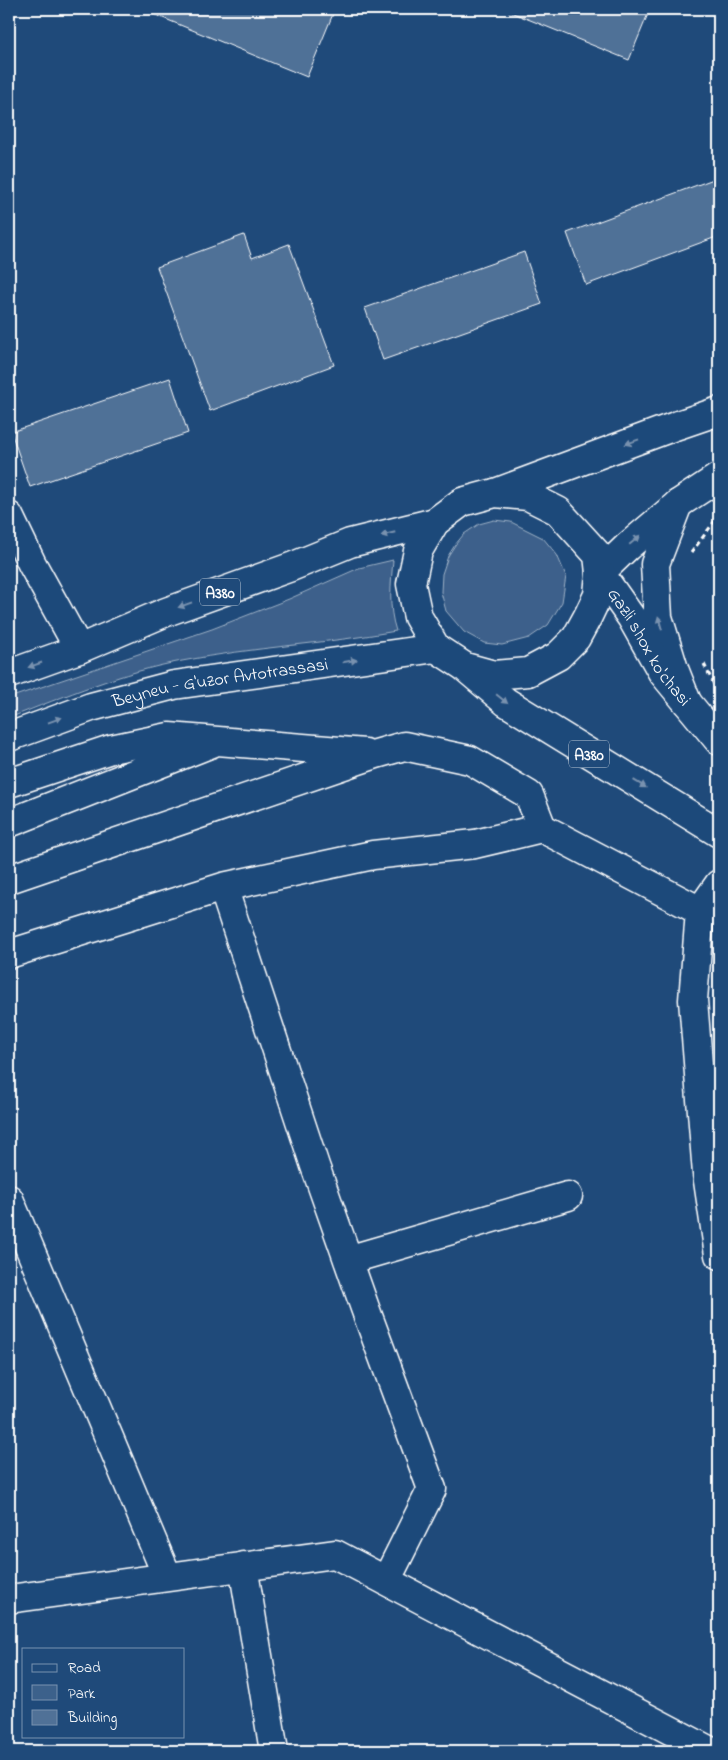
<svg xmlns="http://www.w3.org/2000/svg" width="728" height="1760" viewBox="0 0 728 1760" font-family="'Indie Flower',sans-serif">
	<style>
		.green { fill: #3c618b; stroke: #9eb0c5 }
		.building { fill: #507197; stroke: #fff }
		.lines { fill: none; stroke-linecap: round; stroke-linejoin: round }
		.minor-casing { stroke: #fff; stroke-width: 31 }
		.major-casing { stroke: #fff; stroke-width: 31 }
		.highway-casing { stroke: #fff; stroke-width: 31 }
		.path { stroke: #fff; stroke-width: 3; stroke-dasharray: 5 4; stroke-linecap: butt }
		.minor { stroke: #1f4a7a; stroke-width: 28 }
		.major { stroke: #1f4a7a; stroke-width: 28 }
		.highway { stroke: #1f4a7a; stroke-width: 28 }
		.oneway { fill: #7992af }
		.labels { text-anchor: middle; stroke-width: 4; stroke-linejoin: round; paint-order: stroke }
		.shield { fill: #1f4a7a; stroke: #bcc9d7; stroke-width: 1 }
		.shield-label { font-size: 16px; font-weight: bold; fill: #fff }
		.street-label { font-size: 18px; fill: #fff; stroke: #1f4a7a }
	</style>
	<rect width="100%" height="100%" fill="#1f4a7a"/>
	<filter id="ink" filterUnits="userSpaceOnUse"><feTurbulence type="fractalNoise" baseFrequency=".02" numOctaves="2"/><feDisplacementMap in="SourceGraphic" scale="10" xChannelSelector="R" yChannelSelector="G"/><feConvolveMatrix kernelMatrix="1 2 1 2 8 2 1 2 1" color-interpolation-filters="sRGB"/></filter>
	<g filter="url(#ink)">
		<path class="green" d="M494,520L511,522L543,538L557,555L566,576L562,602L548,625L529,638L502,645L484,643L464,632L446,611L441,592L442,574L448,556L455,545L464,534L479,524Z
			M393,560C391,584 388,607 396,631C325,644 253,647 182,661C122,672 65,696 9,718V698L212,629L289,599L359,568Z"/>
		<path class="building" d="M141,9H335L307,77Z
			M503,9H650L629,60Z
			M719,177V236L586,285L567,233Z
			M244,235L252,258L289,244L334,365L210,411L157,267Z
			M524,252L542,304L383,360L365,308Z
			M170,378L188,433L30,487L11,432Z"/>
		<g class="lines">
			<g class="minor-casing">
				<path id="minor" d="M9,516L32,564L79,649
					M9,783L111,749L169,737L365,753
					M9,823L212,743
					M9,879L376,754L404,746L470,760L529,795L542,828L700,911
					M719,884L700,911L693,1000L707,1174L719,1255
					M223,887L315,1166L365,1308L432,1489L386,1581
					M9,954L223,887L373,855L475,844L542,828
					M9,1199L167,1576
					M348,1260L568,1196
					M243,1566L274,1751
					M9,1599L335,1554L710,1751"/>
			</g>
			<g class="major-casing">
				<path id="major" d="M495,493L678,425L719,411
					M600,573L627,547L678,504L719,477"/>
			</g>
			<g class="highway-casing">
				<g id="highway">
					<path d="M495,493L528,496L558,511L598,555L600,573L598,595L588,616L576,638L558,656L528,672L494,675L465,667L436,648L418,617L411,584L418,551L435,522L462,502Z"/>
					<path d="M678,504L655,564L658,617L674,669L687,702"/>
					<path id="s1" d="M600,573L631,617L662,672L719,741"/>
					<path d="M468,670L506,702L719,833"/>
					<path d="M9,674L79,649L166,612L291,567L350,543L435,522"/>
					<path id="s2" d="M9,737L91,707L174,685L436,648"/>
				</g>
			</g>
			<path class="path" d="M691,553L714,522L719,519
				M704,664L719,695"/>
			<use href="#minor" class="minor"/>
			<use href="#major" class="major"/>
			<use href="#highway" class="highway"/>
		</g>
		<defs><path id="oneway-solid" d="M-6-.8H1V-3.2L6.5 0L1 3.2V.8H-6Z" transform="scale(1.25)"/></defs>
		<g class="oneway">
			<use href="#oneway-solid" transform="translate(632 442) rotate(160)"/>
			<use href="#oneway-solid" transform="translate(388 534) rotate(166)"/>
			<use href="#oneway-solid" transform="translate(635 540) rotate(-40)"/>
			<use href="#oneway-solid" transform="translate(185 605) rotate(160)"/>
			<use href="#oneway-solid" transform="translate(660 623) rotate(-105)"/>
			<use href="#oneway-solid" transform="translate(350 661) rotate(-9)"/>
			<use href="#oneway-solid" transform="translate(35 665) rotate(161)"/>
			<use href="#oneway-solid" transform="translate(502 699) rotate(39)"/>
			<use href="#oneway-solid" transform="translate(55 720) rotate(-20)"/>
			<use href="#oneway-solid" transform="translate(640 784) rotate(31)"/>
		</g>
	</g>
	<g class="labels">
		<g class="shield">
			<rect x="200" y="578.5" width="40" height="27" rx="4"/>
			<rect x="569" y="740.5" width="40" height="27" rx="4"/>
		</g>
		<g class="shield-label">
			<text x="220" y="598">A380</text>
			<text x="589" y="760">A380</text>
		</g>
		<g class="street-label">
			<text dy="6" stroke="none"><textPath href="#s1" startOffset="89">Gazli shox ko'chasi</textPath></text>
			<text dy="6" stroke="none"><textPath href="#s2" startOffset="219">Beyneu - G'uzor Avtotrassasi</textPath></text>
		</g>
	</g>
	<rect width="728" height="1760" fill="none" stroke="#1f4a7a" stroke-width="30"/>
	<rect x="15" y="15" width="698" height="1730" fill="none" stroke="#fff" stroke-width="2" filter="url(#ink)"/>
	<rect x="22" y="1648" width="162" height="90" fill="#1f4a7a" stroke="#7992af"/>
	<rect x="32" y="1664" width="25" height="8" fill="#1f4a7a" stroke="#7992af"/>
	<text x="68" y="1672" font-size="15" fill="#ffffff">Road</text>
	<rect x="32" y="1685" width="25" height="15" fill="#3c618b" stroke="#7992af"/>
	<text x="68" y="1698" font-size="15" fill="#ffffff">Park</text>
	<rect x="32" y="1710" width="25" height="15" fill="#507197" stroke="#7992af"/>
	<text x="68" y="1722" font-size="15" fill="#ffffff">Building</text>
</svg>
